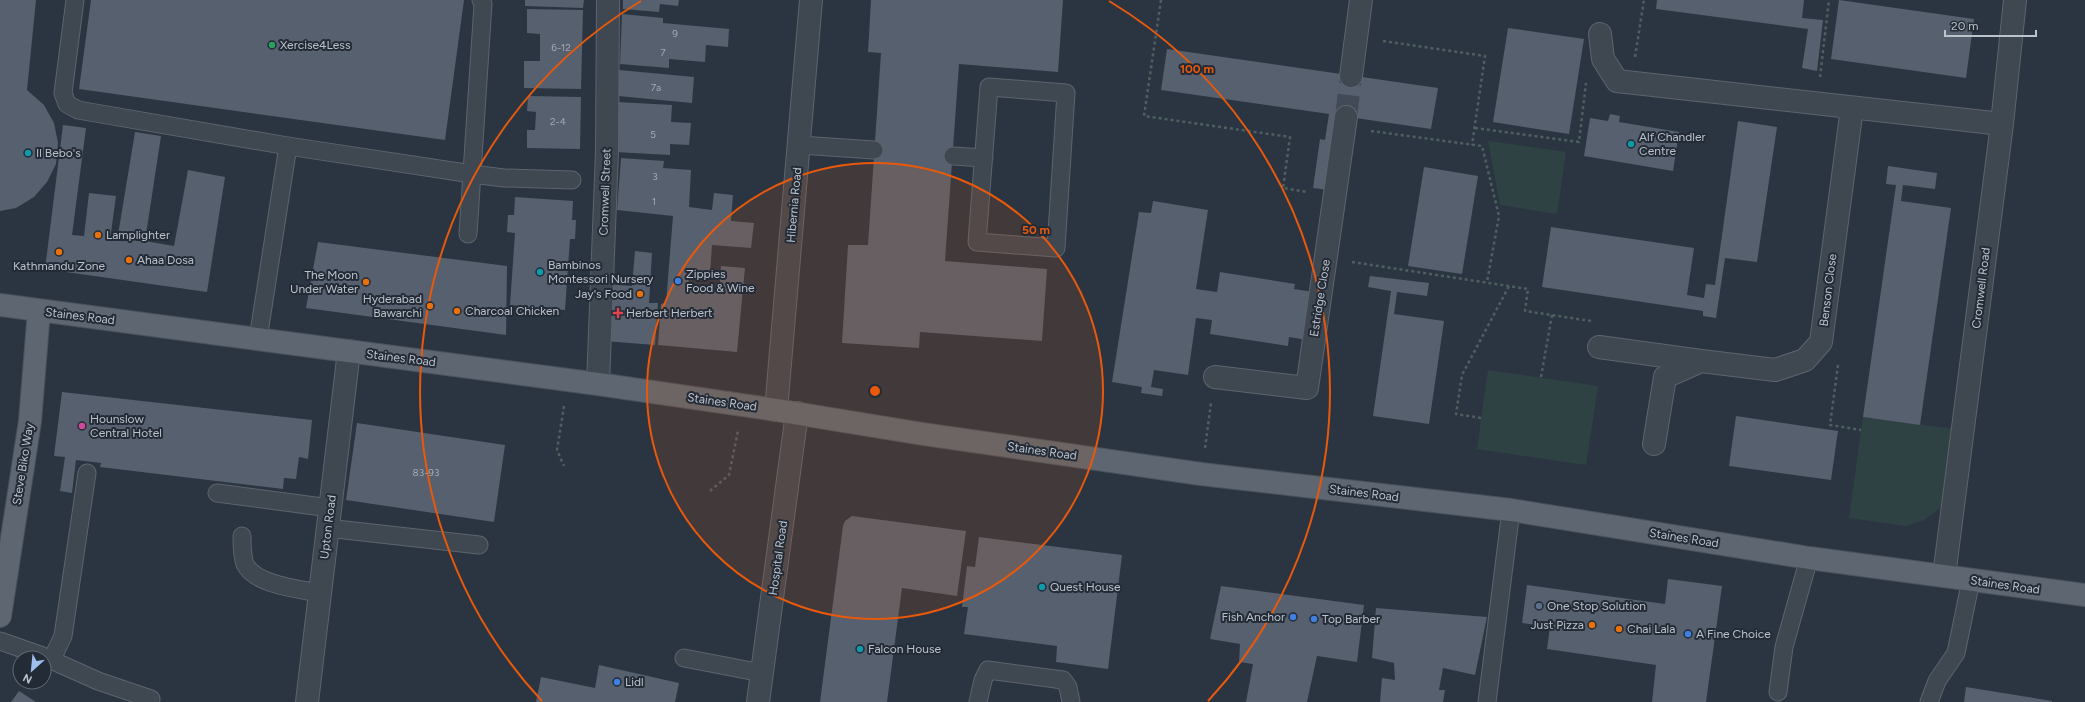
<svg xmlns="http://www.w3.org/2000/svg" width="2085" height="702" viewBox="0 0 2085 702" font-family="Figtree,sans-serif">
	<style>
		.green { fill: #2e4243 }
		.building { fill: #56606e }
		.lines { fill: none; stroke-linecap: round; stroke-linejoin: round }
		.minor-tunnel { stroke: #414a56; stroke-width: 22; stroke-dasharray: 22 11; stroke-linecap: butt }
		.service-casing { stroke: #5d646e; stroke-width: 19 }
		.minor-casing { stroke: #5d646e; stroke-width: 24 }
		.tertiary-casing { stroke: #5d646e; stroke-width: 24 }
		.primary-casing { stroke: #4b525d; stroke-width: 24 }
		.path { stroke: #4d5f61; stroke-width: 2.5; stroke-dasharray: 3 3; stroke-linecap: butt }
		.service { stroke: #3f4751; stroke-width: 17 }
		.minor { stroke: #3f4751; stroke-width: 22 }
		.tertiary { stroke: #3f4751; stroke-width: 22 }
		.primary { stroke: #5d6671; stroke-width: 22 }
		.ring { fill: none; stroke: #e8590c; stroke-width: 2 }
		.leisure-dot { fill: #2e9e5b; stroke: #232b37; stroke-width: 1.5 }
		.culture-dot { fill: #0f9aa8; stroke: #232b37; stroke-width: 1.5 }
		.food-dot { fill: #e8710a; stroke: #232b37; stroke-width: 1.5 }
		.shop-dot { fill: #3f7fe0; stroke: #232b37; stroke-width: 1.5 }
		.health-dot { fill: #e0444e; stroke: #232b37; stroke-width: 1.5 }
		.hotel-dot { fill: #d1479c; stroke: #232b37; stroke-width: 1.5 }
		.service-dot { fill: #5c6f8a; stroke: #232b37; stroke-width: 1.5 }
		.labels { text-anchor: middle; stroke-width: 4; stroke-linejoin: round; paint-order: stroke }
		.number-label { font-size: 10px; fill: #a2aab4 }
		.poi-label { font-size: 12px; fill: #bcc2cb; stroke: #232b37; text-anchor: start }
		.street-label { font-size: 12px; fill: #bcc2cb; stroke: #232b37 }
		.centre { fill: #e8590c; stroke: #232b37; stroke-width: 2 }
		.ring-label { font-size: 12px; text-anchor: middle; font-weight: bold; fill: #e8590c; stroke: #232b37; stroke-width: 4; stroke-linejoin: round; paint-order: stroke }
	</style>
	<rect width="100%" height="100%" fill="#2b3541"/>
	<path class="green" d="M1488,141L1566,152L1557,214L1500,205Z
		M1488,370L1598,386L1586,465L1477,449Z
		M1863,417L1956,429L1947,497L1939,509L1924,520L1906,526L1849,518Z"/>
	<path class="building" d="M0,0H36L27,90L44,105L54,123L58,143L56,164L47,182L34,197L16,208L0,211Z
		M91,0H464L445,140L79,89Z
		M525,0H584L583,8L525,6Z
		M623,0H679L678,6L660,4L659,12L623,9Z
		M871,0H1063L1058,72L959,64L945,261L1047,269L1042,341L920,332L919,348L842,343L848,245H868L881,53L868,52Z
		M1657,0H1804L1802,18L1823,20L1817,71L1802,68L1808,29L1656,9Z
		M1839,0L1974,19L1966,78L1831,59Z
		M527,9L583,10L581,89L524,88V61H540V34L527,33Z
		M622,14L663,18V23L729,29L728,47L706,45L705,62L669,59V68L620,64Z
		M1508,28L1584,39L1569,134L1493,122Z
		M1167,49L1438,88L1431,129L1335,115L1331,141L1336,142L1329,190L1313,188L1320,139L1325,140L1329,114L1161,90Z
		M619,70L694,77L692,103L618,96Z
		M528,96L581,97L580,149L527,148V130H535L536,112L527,111Z
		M617,102L672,105L671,122L691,123L689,145L670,144V155L615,152Z
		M1610,114L1620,116L1619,122L1679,132L1673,171L1584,156L1590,118L1608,121Z
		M1738,121L1777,127L1757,262L1725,258L1716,318L1703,316V311L1542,287L1551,227L1694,248L1687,295L1704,298L1706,284L1715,285Z
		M63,125L86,128L72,235L84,236L89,193L116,196L110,240L117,241L135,132L161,136L145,241L174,246L188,170L225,177L207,292L45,269Z
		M621,158L664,161L663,168L691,170L689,207L712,210L714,193L733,195L731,221L754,223L751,248L712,245L710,275L689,273L688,290L719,292L721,266L745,268L737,352L658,345L661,304L666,303L673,216L617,210Z
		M1888,166L1937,173L1935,189L1903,185L1901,201L1951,208L1920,425L1863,417L1896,185L1886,184Z
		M1424,167L1478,176L1462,274L1408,266Z
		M515,197L573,201L572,220H576L575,239H570L565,310L551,309V315L520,314V306L510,305L515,233L507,232L508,215H514Z
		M1153,201L1208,210L1196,289L1217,292L1220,272L1295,284L1294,289L1314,292L1307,340L1289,337L1288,346L1210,334L1212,320L1196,318L1188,375L1154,370L1151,387L1163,389L1162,396L1141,393L1142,387L1112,382L1139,212L1151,213Z
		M318,242L507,266L506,335L306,308Z
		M635,251L652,253L649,303H658L655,345L604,341L606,284L632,286Z
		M1370,276L1429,283L1427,296L1397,292L1394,314L1444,321L1429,424L1373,416L1391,291L1368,287Z
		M62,392L312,420L308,459L299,457L296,479L284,478L283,489L100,467L101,463L76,460L72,493L60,491L65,457L54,456Z
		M1736,416L1838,431L1831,480L1729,466Z
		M357,423L505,445L494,522L346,500Z
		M852,516L966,531L957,596L902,588L887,702H820L843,526L845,521Z
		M979,537L1122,555L1108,669L1056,662L1057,646L964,634L968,607H962L967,566L975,567Z
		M1668,579L1722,586L1706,702H1652L1656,665L1547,649L1550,627L1522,623L1527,585L1665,604Z
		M1221,586L1364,605L1357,662L1317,656L1307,702H1246L1253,664L1239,662L1240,644L1210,639Z
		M1376,608L1487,617L1475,675L1443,668L1439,690H1445L1443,702H1380L1382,678L1395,680L1394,663L1372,658Z
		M599,665L679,683L675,702H536L541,677L595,688Z
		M1966,687L2052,701V702H1964Z
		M19,691L36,702H11Z"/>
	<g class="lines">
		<path class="minor-tunnel" d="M1346,117L1351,76"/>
		<g class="service-casing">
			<path id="service" d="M75,0L63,93L67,104L78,110L288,146L472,174L504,178L572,180
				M989,87L1066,93L1056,248L977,242Z
				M800,145L874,150
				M953,156L984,158
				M468,234L483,4L481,0
				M258,339L288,146
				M217,493L330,508
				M327,528L479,545
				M242,536C242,545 242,556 245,564C255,585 299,589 319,593
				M0,641L40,655L98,681L151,699
				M684,658L762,673
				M51,661L63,636L87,473
				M1778,692L1784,647L1809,558
				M978,702L983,680L988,670L1063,680L1068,687L1071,702
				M1487,702L1511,510
				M1929,702L1937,681L1956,653L1971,580"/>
		</g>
		<g class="minor-casing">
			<path id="minor" d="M1600,34L1603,59L1617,81L2002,124
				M1351,76L1361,0
				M1599,347L1701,361
				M1215,377L1307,388L1346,117
				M598,384L607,151L608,0
				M776,410L811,0
				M1654,444L1665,377L1701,361L1775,370L1805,360L1821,342L1852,108
				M1944,576L2002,124L2015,0
				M307,702L349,351"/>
		</g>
		<g class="tertiary-casing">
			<path id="tertiary" d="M758,702L797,413"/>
		</g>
		<g class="primary-casing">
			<path id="primary" d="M0,305L598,384L776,410L923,434L1201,474L1511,510L1809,558L2085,595
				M0,616L30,421L39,311"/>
		</g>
		<path class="path" d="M1161,0L1144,116L1290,137L1283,188L1307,192
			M1383,41L1485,56L1472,145
			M1635,57L1644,0
			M1820,77L1829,0
			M1475,128L1579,142L1586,83
			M1371,131L1482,146L1499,216L1487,282
			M1352,262L1528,289L1525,311L1591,321
			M1838,365L1830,425L1861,430
			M1541,377L1552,315
			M564,406L557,450L564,466
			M1481,418L1456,414L1462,375L1509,286
			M1205,448L1211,403
			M710,491L729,475L738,431"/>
		<use href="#service" class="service"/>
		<use href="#minor" class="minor"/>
		<use href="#tertiary" class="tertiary"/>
		<use href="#primary" class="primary"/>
	</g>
	<circle cx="875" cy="391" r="228" fill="#e8590c" fill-opacity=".12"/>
	<g class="ring">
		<circle cx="875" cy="391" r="228"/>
		<path d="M542 701A455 455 0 0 1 641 1M1109 1A455 455 0 0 1 1208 701"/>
	</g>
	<circle class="leisure-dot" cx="272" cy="45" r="4"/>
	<g class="culture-dot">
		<circle cx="1631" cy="144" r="4"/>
		<circle cx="28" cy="153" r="4"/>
		<circle cx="540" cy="272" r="4"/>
		<circle cx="1042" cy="587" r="4"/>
		<circle cx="860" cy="649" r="4"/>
	</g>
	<g class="food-dot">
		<circle cx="98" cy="235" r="4"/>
		<circle cx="59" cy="252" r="4"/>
		<circle cx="129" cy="260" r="4"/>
		<circle cx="366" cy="282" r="4"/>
		<circle cx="640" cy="294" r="4"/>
		<circle cx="430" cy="306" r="4"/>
		<circle cx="457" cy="311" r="4"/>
		<circle cx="1592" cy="625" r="4"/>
		<circle cx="1619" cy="629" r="4"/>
	</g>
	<g class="shop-dot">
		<circle cx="678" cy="281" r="4"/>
		<circle cx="1293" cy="617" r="4"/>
		<circle cx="1314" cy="619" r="4"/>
		<circle cx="1688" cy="634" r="4"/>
		<circle cx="617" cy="682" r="4"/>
	</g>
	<path class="health-dot" d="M616 307h4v4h4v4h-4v4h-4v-4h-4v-4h4z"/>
	<circle class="hotel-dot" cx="82" cy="426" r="4"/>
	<circle class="service-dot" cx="1539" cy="606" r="4"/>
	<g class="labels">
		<g class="number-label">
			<text x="675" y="37">9</text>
			<text x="561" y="51">6-12</text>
			<text x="663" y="56">7</text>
			<text x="656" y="91">7a</text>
			<text x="558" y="125">2-4</text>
			<text x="653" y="138">5</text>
			<text x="655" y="180">3</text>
			<text x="654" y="205">1</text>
			<text x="426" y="476">83-93</text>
		</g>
		<g class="poi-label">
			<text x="280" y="49">Xercise4Less</text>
			<text x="1639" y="141">Alf Chandler<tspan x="1639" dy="14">Centre</tspan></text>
			<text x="36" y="157">Il Bebo's</text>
			<text x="106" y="239">Lamplighter</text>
			<text x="137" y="264">Ahaa Dosa</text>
			<text x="548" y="269">Bambinos<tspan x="548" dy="14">Montessori Nursery</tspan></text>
			<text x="59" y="270" text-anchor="middle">Kathmandu Zone</text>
			<text x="686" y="278">Zippies<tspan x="686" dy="14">Food &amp; Wine</tspan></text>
			<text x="358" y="279" text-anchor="end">The Moon<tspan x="358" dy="14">Under Water</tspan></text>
			<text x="632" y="298" text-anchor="end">Jay's Food</text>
			<text x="422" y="303" text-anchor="end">Hyderabad<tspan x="422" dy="14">Bawarchi</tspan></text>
			<text x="465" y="315">Charcoal Chicken</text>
			<text x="626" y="317">Herbert Herbert</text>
			<text x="90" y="423">Hounslow<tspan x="90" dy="14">Central Hotel</tspan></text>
			<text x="1050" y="591">Quest House</text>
			<text x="1547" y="610">One Stop Solution</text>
			<text x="1285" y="621" text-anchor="end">Fish Anchor</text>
			<text x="1322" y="623">Top Barber</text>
			<text x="1584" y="629" text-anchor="end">Just Pizza</text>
			<text x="1627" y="633">Chai Lala</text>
			<text x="1696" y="638">A Fine Choice</text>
			<text x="868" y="653">Falcon House</text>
			<text x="625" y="686">Lidl</text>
		</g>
		<g class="street-label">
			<text transform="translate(605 192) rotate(-88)" y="4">Cromwell Street</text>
			<text transform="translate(794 205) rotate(-85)" y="4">Hibernia Road</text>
			<text transform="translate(1981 288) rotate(-83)" y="4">Cromwell Road</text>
			<text transform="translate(1828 290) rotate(-83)" y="4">Benson Close</text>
			<text transform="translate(1320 298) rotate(-81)" y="4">Estridge Close</text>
			<text transform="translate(80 316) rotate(7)" y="4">Staines Road</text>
			<text transform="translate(401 358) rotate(7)" y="4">Staines Road</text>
			<text transform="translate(722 402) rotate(8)" y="4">Staines Road</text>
			<text transform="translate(1042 451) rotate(8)" y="4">Staines Road</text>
			<text transform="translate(23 464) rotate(-81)" y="4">Steve Biko Way</text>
			<text transform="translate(1364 493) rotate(7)" y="4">Staines Road</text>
			<text transform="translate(328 527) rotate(-83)" y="4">Upton Road</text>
			<text transform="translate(1684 538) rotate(9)" y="4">Staines Road</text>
			<text transform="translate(778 558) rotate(-82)" y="4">Hospital Road</text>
			<text transform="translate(2005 585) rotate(8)" y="4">Staines Road</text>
		</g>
	</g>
	<circle cx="875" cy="391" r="6" class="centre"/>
	<g class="ring-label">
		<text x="1197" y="73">100 m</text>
		<text x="1036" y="234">50 m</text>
	</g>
	<g transform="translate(32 670) rotate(207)"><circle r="19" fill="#232b37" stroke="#606772"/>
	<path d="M0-3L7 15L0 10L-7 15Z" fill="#9ebeed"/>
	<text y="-6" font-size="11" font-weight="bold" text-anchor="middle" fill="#bcc2cb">N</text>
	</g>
	<path d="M1945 30v6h91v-6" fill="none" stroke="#bcc2cb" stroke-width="2"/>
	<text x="1951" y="30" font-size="12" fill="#bcc2cb" stroke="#232b37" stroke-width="3" paint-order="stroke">20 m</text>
</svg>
